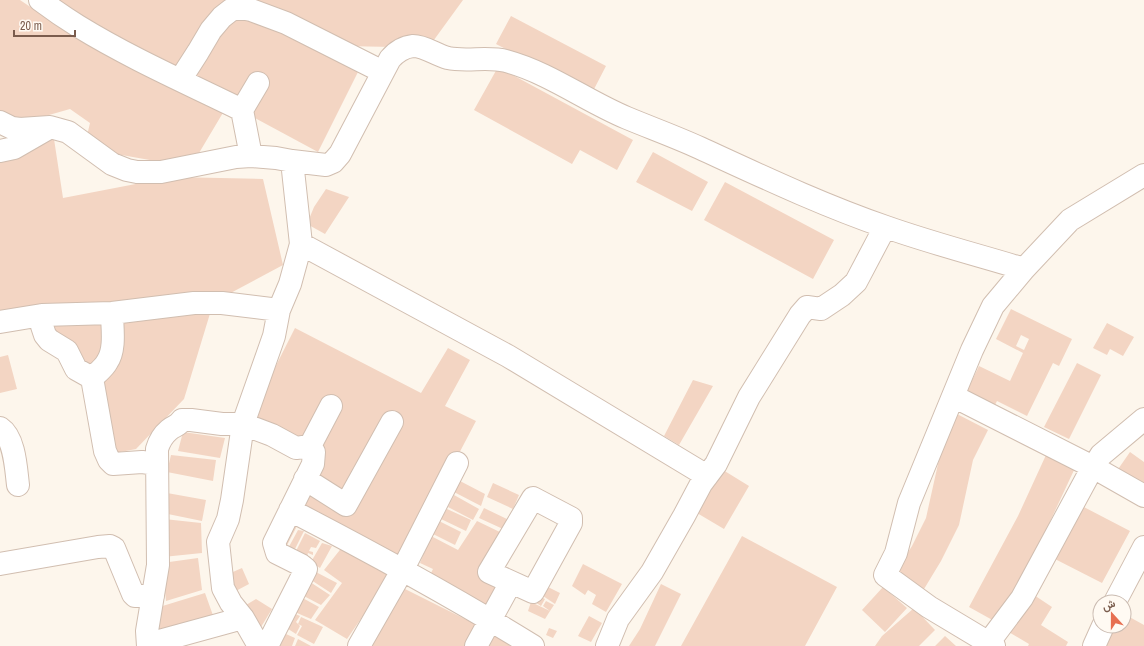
<svg xmlns="http://www.w3.org/2000/svg" width="1144" height="646" viewBox="0 0 1144 646" font-family="'Archivo Narrow',Vazirmatn,sans-serif">
	<style>
		.building { fill: #f3d5c3; fill-rule: evenodd }
		.lines { fill: none; stroke-linecap: round; stroke-linejoin: round }
		.minor-casing { stroke: #d1beb0; stroke-width: 24 }
		.minor { stroke: #fff; stroke-width: 22 }
	</style>
	<rect width="100%" height="100%" fill="#fdf6ec"/>
	<path class="building" d="M0,0H20L75,37L224,111L199,153L161,162L99,151L86,140L90,123L70,109L28,121L0,118Z
		M44,0H463L431,44L393,47L343,46L233,4L178,74Z
		M229,16L264,18L362,64L318,152L183,79Z
		M511,16L606,66L592,93L496,44Z
		M498,67L633,140L617,170L580,150L572,164L474,110Z
		M54,139L63,198L172,177L263,179L283,265L225,296L0,317V158Z
		M653,152L708,182L692,211L636,182Z
		M725,182L834,240L813,279L704,220Z
		M326,189L349,197L325,234L307,224L314,207Z
		M212,307L184,399L136,449L110,454L95,379L116,316Z
		M1011,309L1072,339L1059,366L1053,363L1027,416L997,401L991,413L963,399L979,366L1010,381L1023,353L996,339ZM1021,335L1029,339L1024,350L1016,346Z
		M108,317V347L89,373L45,319Z
		M1107,323L1134,337L1123,356L1110,349L1107,355L1093,348Z
		M295,328L421,393L448,348L470,360L445,406L476,421L401,564L294,509L306,484L345,500L308,479L307,442L250,417Z
		M8,355L17,389L0,393V357Z
		M1077,363L1101,375L1069,439L1044,427Z
		M693,380L713,386L679,445L664,436Z
		M957,414L988,430L973,460L959,525L941,561L921,594L894,575L912,546L926,518L942,446Z
		M183,432L225,438L220,458L178,451Z
		M1130,452L1144,462V494L1114,475Z
		M171,455L216,460L213,481L167,472Z
		M1046,455L1075,468L1046,530L996,622L969,607L1018,516Z
		M723,470L749,486L724,529L697,513Z
		M460,481L485,494L481,506L454,492Z
		M493,483L519,495L513,509L487,497Z
		M167,493L206,500L202,521L163,513Z
		M454,495L479,509L473,520L448,507Z
		M1080,505L1130,531L1102,583L1053,558Z
		M484,508L509,520L503,529L479,518Z
		M447,509L471,520L466,531L441,519Z
		M164,519L201,523L202,553L163,557Z
		M439,521L461,532L455,545L433,534Z
		M477,521L504,534L505,584L489,609L430,575L433,569L420,563L431,536L458,550Z
		M292,524L297,526L283,553L280,544Z
		M298,530L304,531L291,557L285,554Z
		M305,533L320,541L316,548L311,547L309,551L313,552V555L308,553L307,556L311,557L309,560L293,557Z
		M742,536L837,587L805,646H681Z
		M322,543L332,546L320,568L311,562Z
		M343,546L393,572L347,639L315,620L342,583L324,570Z
		M198,558L202,590L166,601L162,563Z
		M583,564L622,584L606,612L592,604L596,595L588,590L585,595L572,586Z
		M242,568L249,584L232,593L226,575Z
		M312,570L337,583L331,593L308,578Z
		M307,580L330,595L321,605L300,594Z
		M661,584L681,594L655,646H629L640,629Z
		M548,587L560,593L555,604L543,596Z
		M883,587L907,608L885,632L862,610Z
		M403,588L479,626L468,646H369Z
		M205,593L215,621L152,635L156,608Z
		M1031,593L1052,607L1041,625L1068,642L1066,646H1028L1029,644L1007,631Z
		M535,594L545,599L541,606L532,600Z
		M299,596L319,607L311,619L290,610Z
		M256,599L272,609L261,627L241,608Z
		M546,601L554,605L550,611L543,606Z
		M531,602L550,611L545,619L528,611Z
		M914,608L935,630L919,646H875L882,636Z
		M291,612L300,616L296,622L298,624L301,617L323,627L314,644L297,635L302,626L298,624L300,626L296,634L285,627Z
		M1124,614L1144,625V646H1100L1110,626H1124Z
		M589,616L602,623L591,642L578,636Z
		M549,628L557,631L553,638L546,635Z
		M279,631L295,638L292,646H276Z
		M493,635L511,644L509,646H487Z
		M945,636L956,646H935Z
		M298,639L311,646H295Z"/>
	<g class="lines">
		<g class="minor-casing">
			<path id="minor" d="M40,0C52,9 65,18 78,26C130,58 187,83 242,110
				M180,80L198,52L211,30L222,17L231,10L240,8L251,10L286,23L383,72
				M0,122L12,128L20,129L50,127L68,132L112,164L127,170L137,172H161L236,157L251,156L276,158L292,161L326,165L333,162L340,154L390,59C396,52 403,47 413,46C425,46 436,55 448,58C467,62 488,56 506,61C550,73 586,101 627,118C651,128 676,137 700,148C761,176 822,205 886,227C931,243 978,255 1024,269
				M0,151L14,148L47,129
				M251,156L242,110L258,83
				M301,244L508,356L707,476
				M42,315V326L45,335L49,340L67,351L76,369L92,378
				M0,322L42,315L112,313L194,303H222L279,310
				M92,378L105,451L109,460L113,464L142,462L157,464
				M92,378C97,373 104,368 107,362C116,349 112,327 112,313
				M953,396L1093,467L1144,496
				M0,428C15,438 16,469 18,485
				M310,446L331,406
				M305,479L346,505L392,422
				M533,498L571,518V523L533,592L489,572Z
				M290,510C373,553 454,597 533,646
				M0,564L98,547L110,546L114,548L133,594L135,596H153
				M1115,602L1144,547
				M148,644L243,618
				M148,646L147,631L158,565L157,449C159,442 163,435 169,430C175,425 177,427 182,420H191L222,424H243L272,435L296,448L310,446L314,452L313,464L274,543L277,553L301,565L306,569L267,646
				M259,646L243,618L231,603L223,588L218,542L228,519L232,500L243,424L274,336L279,310L290,284L301,244L292,161
				M359,646L403,569L457,463
				M476,646L511,582
				M607,646L618,619L652,572L684,516L701,484L716,464L749,397L800,315L807,307L821,309L842,295L856,282L885,227
				M986,646L1022,598L1089,474L1101,455L1144,419
				M994,646L929,607L885,575L896,553L909,503L972,350L993,306L1024,269L1070,220L1144,175
				M1094,646L1103,626"/>
		</g>
		<use href="#minor" class="minor"/>
	</g>
	<g transform="translate(1112 614) rotate(339)"><circle r="19" fill="#fffaf3" stroke="#cabbb1"/>
	<path d="M0-3L7 15L0 10L-7 15Z" fill="#e76f51"/>
	<text y="-6" font-size="11" font-weight="bold" text-anchor="middle" fill="#7a5c4d">ش</text>
	</g>
	<path d="M14 30v6h61v-6" fill="none" stroke="#7a5c4d" stroke-width="2"/>
	<text x="20" y="30" font-size="12" fill="#7a5c4d" stroke="#fffaf3" stroke-width="3" paint-order="stroke">20 m</text>
</svg>
